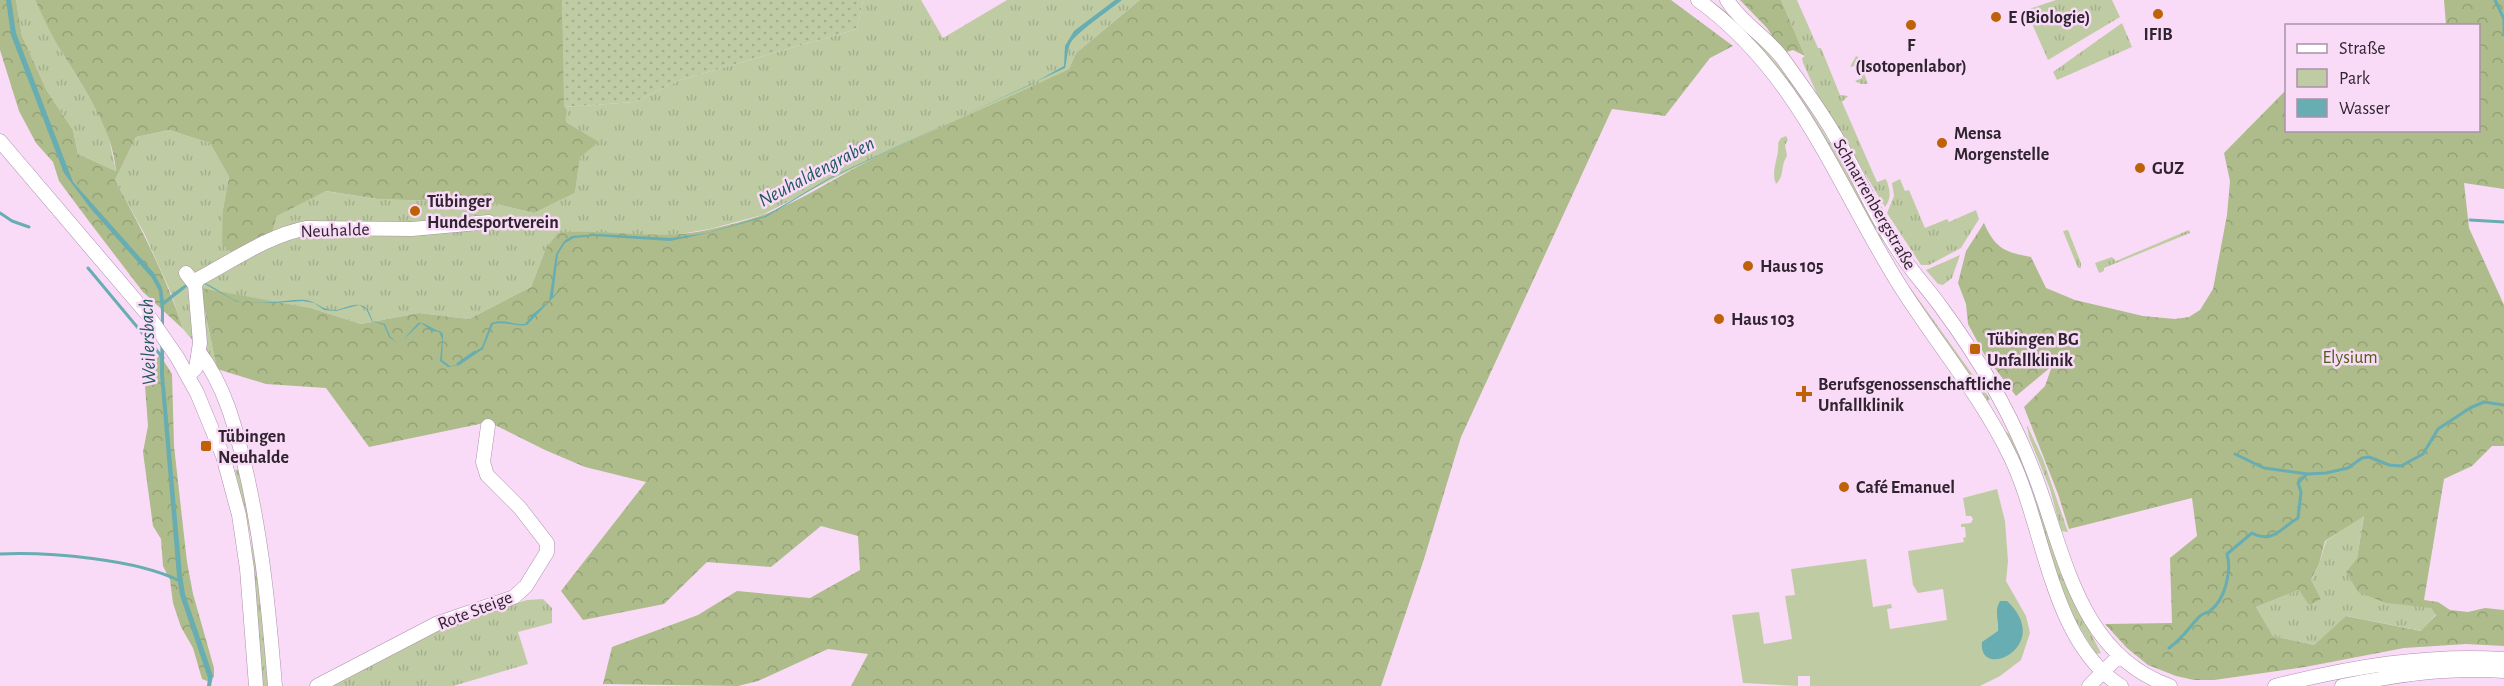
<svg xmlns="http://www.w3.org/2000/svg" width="2504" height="686" viewBox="0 0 2504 686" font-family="'Alegreya Sans',sans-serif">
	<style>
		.grass { fill: url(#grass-tufts) }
		.forest { fill: url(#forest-crowns); fill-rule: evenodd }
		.park { fill: #bfcca3 }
		.garden { fill: url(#garden-dots) }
		.water { fill: #68adb1 }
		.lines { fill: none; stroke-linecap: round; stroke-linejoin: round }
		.stream { stroke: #68adb1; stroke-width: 3 }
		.minor-casing { stroke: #ac90aa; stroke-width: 15 }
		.minor { stroke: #fff; stroke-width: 14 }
		.poi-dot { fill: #bd6207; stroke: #f9dbf7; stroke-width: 2 }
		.labels { text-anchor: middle; stroke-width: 5; stroke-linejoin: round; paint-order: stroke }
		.poi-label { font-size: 18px; font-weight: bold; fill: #2f242f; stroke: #f9dbf7; text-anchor: start }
		.street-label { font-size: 18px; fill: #2f242f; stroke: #f9dbf7 }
		.park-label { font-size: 18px; fill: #4e5e13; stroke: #f9dbf7 }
		.water-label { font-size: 20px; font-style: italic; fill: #1d585b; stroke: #f9dbf7 }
	</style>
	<defs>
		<pattern id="grass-tufts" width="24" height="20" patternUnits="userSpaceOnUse" patternTransform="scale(1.5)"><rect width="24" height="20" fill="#bfcca3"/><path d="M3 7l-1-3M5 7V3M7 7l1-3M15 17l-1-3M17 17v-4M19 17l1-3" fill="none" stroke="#a4af8d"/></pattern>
		<pattern id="forest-crowns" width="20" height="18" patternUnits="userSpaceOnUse" patternTransform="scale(1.5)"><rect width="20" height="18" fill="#adbc8a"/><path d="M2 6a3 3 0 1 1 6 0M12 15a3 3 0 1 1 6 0" fill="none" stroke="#95a177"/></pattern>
		<pattern id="garden-dots" width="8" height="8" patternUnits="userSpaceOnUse" patternTransform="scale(1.5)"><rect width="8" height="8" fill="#bfcca3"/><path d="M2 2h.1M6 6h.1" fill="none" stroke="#a4af8d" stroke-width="1.8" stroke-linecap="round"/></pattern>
	</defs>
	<rect width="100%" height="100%" fill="#f9dbf7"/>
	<path class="grass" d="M16,0H35L61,51L97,110L107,130L116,171L78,154L73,130L47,91L22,36Z
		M863,0H921L943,38L1007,0H1140L1076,53L1069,69L1002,102L874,158L762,215L710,229L686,233L663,236L625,235L546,248L531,287L469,319L419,313L361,324L311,308L200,289L217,369L183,329L171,293L145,235L115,180L136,137L169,130L210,143L229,177L223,209L270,241L277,216L325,191L378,199L492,203L534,213L575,193L580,156L598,142L566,122L564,107L635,102L680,80L857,29Z
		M1704,0H1710C1788,53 1838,158 1883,238L1882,244L1826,146Z
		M1781,0H1797L1818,48H1821L1840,95L1848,96L1842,102L1877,182L1886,179C1890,189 1892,198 1885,207L1818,96L1803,63L1802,58L1805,56Z
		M2056,0H2112L2120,17L2048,60L2026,10Z
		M2122,23L2132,47L2057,80L2053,72Z
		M1856,56L1858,57L1868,84H1861L1855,81L1862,78L1857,65L1850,67Z
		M1786,136L1788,140L1785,145L1787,156C1780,166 1785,176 1776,184C1770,170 1780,156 1778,143L1781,138Z
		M1900,179L1905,191L1909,190L1925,228L1947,219L1949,222L1976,210L1979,219L1961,248L1929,265H1921L1887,213L1894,196L1892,183Z
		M2068,230L2081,263V268H2078L2063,231Z
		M2189,230L2190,233L2104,268V271L2099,273L2095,263L2112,257L2116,261Z
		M1960,255L1952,278L1943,285L1938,284L1926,270Z
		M1909,286L1990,399L1988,401L1906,288Z
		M2027,425L2043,459L2068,532L2061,531L2050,489L2029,437Z
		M2005,431L2009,434L2018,453L2074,601L2101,653L2096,654L2071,614L2004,433Z
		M243,468L251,503L272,686H263L251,537L235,470Z
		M2364,515L2357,558L2346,572L2431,608L2436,614L2422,631L2347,616L2314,645L2273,636L2256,607L2299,590L2321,599L2311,581L2319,564L2326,541Z
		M543,599L552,608V623L518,632L528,664L453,686H334L333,684L446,626L527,600Z"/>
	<path class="forest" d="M0,0H16L22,36L47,91L73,130L78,154L116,171C112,127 85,91 63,54C52,37 44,18 35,0H562L566,122L599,142L580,157L575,193L534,213L492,203L378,199L326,191L277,216L270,241L238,258L222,244L223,209L229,177L210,143L169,130L136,137L115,180C141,228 166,276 183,329L143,292L91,224L59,181L53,162L36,143L19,111L0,50Z
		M1140,0H1671L1733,46L1710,58L1665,116L1612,109L1461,437L1424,559L1381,686H851L868,654L828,649L758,681L738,686L603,684L612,647L698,615L737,591L810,598L860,570L858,536L821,526L771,567L707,562L664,604L583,620L561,591L646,482L585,467L545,450L489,422L369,447L326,388L266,384L217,369L200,288L311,308L361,324L419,313L469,319L531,287L546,248L558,233C611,228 657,242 712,229C728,225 745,221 760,216C798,203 838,176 874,158C938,127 1005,100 1069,69L1076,53Z
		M1740,0H1781L1805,56L1793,50L1783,53L1767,28Z
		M2444,0H2504V189L2464,183L2469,228L2504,305V446H2492L2472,466L2444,479L2424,600L2438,602L2450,610L2468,612L2485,608L2504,610V646L2466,644L2404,648L2305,667L2214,680H2194L2176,676L2148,665L2127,648L2105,624L2172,623L2170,558L2197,536L2192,498L2069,529L2058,494L2024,407L2045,386L2052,366L2016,396L1984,354L1968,324L1966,304L1958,283L1966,251L1984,223C1995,248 2004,252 2031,257L2046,288L2075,300L2143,316L2175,319L2189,317L2200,310L2213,289L2227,215L2230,181L2224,153L2286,90V130H2478V26L2446,25ZM2364,516L2357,558L2346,572L2358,592L2386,603L2431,608L2436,615L2421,631L2346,616L2314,645L2273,636L2256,607L2299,590L2309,605L2321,599L2311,580L2319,564L2325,541Z
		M160,355L172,374L174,446L187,562L193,594L214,668V677L207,681L202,679L193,648L181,627L173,603L170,580L163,566L161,539L153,526L143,452L148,426L144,372Z"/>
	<path class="park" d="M1997,489L2005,521L2008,561L2006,581L2026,616L2030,633L2021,660L2000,676L1980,686H1810V676H1798V686L1743,683L1732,615L1759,612L1764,644L1792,639L1785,596L1795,595L1791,569L1866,559L1873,607L1891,604L1892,608L1887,609L1890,629L1947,620L1943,589L1918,593L1913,585L1908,551L1964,542L1963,538L1966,537L1965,527H1961V524L1971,523L1973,519L1971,516H1966L1963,498Z"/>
	<path class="garden" d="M562,0H863L857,29L680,80L635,102L564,107Z"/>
	<path class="water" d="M6,0H11L16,33L73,182L154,273L162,288L164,301C172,295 185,282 195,281C209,280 230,301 241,302C251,302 263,303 273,302C284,302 294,299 306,300C317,302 323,311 336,310C344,309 354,302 363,306C369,308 370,316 373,321L385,324L390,336L396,342L403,340L418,323C425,321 432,330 440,331L443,334L442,360L450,366L456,365L482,347L491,323C504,318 513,325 525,324L533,314L549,301L556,254L564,241L572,236L599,234L671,238L707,233L765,216L831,177L1028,86L1064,66L1065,46L1074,31L1115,0H1122C1110,10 1075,33 1070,44C1067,51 1067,61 1065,68L831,178L766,217L708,233L670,241L594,236L574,238L565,243L558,254L553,296L567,283L527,325C515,327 505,321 493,324L483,349L459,365L448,367L440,361L442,339L439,332L432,331L421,323L403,340L396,342L389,337L384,325L372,321L366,309L359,305L336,311L324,310L314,303L303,301L274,303L237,302L201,282H193L164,305V375L182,575L185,594L213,676L211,686H207L208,678L180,595L177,576L160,374L161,311L159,291L152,278L91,209L64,173L11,35Z
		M2000,601H2007C2055,646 1978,682 1982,642L1998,631C1999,620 1994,611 2000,601Z"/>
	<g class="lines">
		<path class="stream" d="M2495,0L2504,19V35
			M0,213L12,221L29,227
			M2470,220L2504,222
			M88,268L163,358
			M458,364L475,352
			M2235,454L2264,468L2307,474L2326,473L2348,468L2362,458L2369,457L2389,465L2401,466L2423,454L2438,429L2470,408L2484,402L2504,405
			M0,554C50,552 136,559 180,581
			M2169,648C2182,639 2188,629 2198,618C2202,613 2205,614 2210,611C2225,600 2232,571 2227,554L2252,533C2273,544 2281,528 2298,518L2301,492L2298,483L2307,474"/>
		<g class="minor-casing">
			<path id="minor" d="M1698,0C1800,74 1836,184 1900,286C1936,343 1982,397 2011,458C2045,529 2051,642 2121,686
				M1727,0C1741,23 1767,37 1783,59C1800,83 1819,108 1834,134C1858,173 1874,216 1900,253C1912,272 1928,289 1941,307C1978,357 2012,415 2034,473C2065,553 2078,654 2170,686
				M0,141L148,315L177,357L197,393L223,456L239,515L247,569L256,686
				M186,273L195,285L200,343L196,368L188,376
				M195,285L198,279C232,261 269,235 307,228L412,229L489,222
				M199,352C225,386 235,426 245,467C262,539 269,612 275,686
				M317,686L438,623L514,597L526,586L547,552V543L520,508L487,475L483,462L488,426
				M2089,686L2119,656
				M2275,686C2351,667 2425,654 2504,659
				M2342,686C2396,675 2449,667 2504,671"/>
		</g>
		<use href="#minor" class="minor"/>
	</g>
	<g class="poi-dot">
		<circle cx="2158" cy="14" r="6"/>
		<circle cx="1996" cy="17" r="6"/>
		<circle cx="1911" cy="25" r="6"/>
		<circle cx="1942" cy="143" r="6"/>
		<circle cx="2140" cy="168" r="6"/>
		<circle cx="415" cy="211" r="6"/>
		<circle cx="1748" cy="266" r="6"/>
		<circle cx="1719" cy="319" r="6"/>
		<rect x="1969" y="343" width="12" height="12" rx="3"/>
		<path d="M1801 385h6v6h6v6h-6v6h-6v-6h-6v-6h6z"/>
		<rect x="200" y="440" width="12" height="12" rx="3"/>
		<circle cx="1844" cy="487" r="6"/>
	</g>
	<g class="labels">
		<g class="poi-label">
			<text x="2008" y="23">E (Biologie)</text>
			<text x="2158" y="40" text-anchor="middle">IFIB</text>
			<text x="1911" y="51" text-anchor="middle">F<tspan x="1911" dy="21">(Isotopenlabor)</tspan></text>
			<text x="1954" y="139">Mensa<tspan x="1954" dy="21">Morgenstelle</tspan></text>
			<text x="2152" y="174">GUZ</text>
			<text x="427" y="207">Tübinger<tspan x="427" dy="21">Hundesportverein</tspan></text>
			<text x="1760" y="272">Haus 105</text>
			<text x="1731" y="325">Haus 103</text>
			<text x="1987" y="345">Tübingen BG<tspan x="1987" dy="21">Unfallklinik</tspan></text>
			<text x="1818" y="390">Berufsgenossenschaftliche<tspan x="1818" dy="21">Unfallklinik</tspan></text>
			<text x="218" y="442">Tübingen<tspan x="218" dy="21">Neuhalde</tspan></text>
			<text x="1856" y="493">Café Emanuel</text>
		</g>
		<g class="street-label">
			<text transform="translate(1875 204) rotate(60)" y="6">Schnarrenbergstraße</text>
			<text transform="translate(335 230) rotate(-2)" y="6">Neuhalde</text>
			<text transform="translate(475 610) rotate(-21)" y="6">Rote Steige</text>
		</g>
		<g class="park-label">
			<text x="2350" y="363">Elysium</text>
		</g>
		<g class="water-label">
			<text transform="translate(816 171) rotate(-28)" y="7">Neuhaldengraben</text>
			<text transform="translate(147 342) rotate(-92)" y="7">Weilersbach</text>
		</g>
	</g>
	<rect x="2285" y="24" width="195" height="108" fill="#f9dbf7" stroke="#a892a7" stroke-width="1.5"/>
	<rect x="2297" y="44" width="30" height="9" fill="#ffffff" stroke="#a892a7" stroke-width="1.5"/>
	<text x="2339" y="54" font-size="18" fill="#2f242f">Straße</text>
	<rect x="2297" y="69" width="30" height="18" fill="#bfcca3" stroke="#a892a7" stroke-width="1.5"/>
	<text x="2339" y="84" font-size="18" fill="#2f242f">Park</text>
	<rect x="2297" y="99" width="30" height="18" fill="#68adb1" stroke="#a892a7" stroke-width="1.5"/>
	<text x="2339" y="114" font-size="18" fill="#2f242f">Wasser</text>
</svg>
